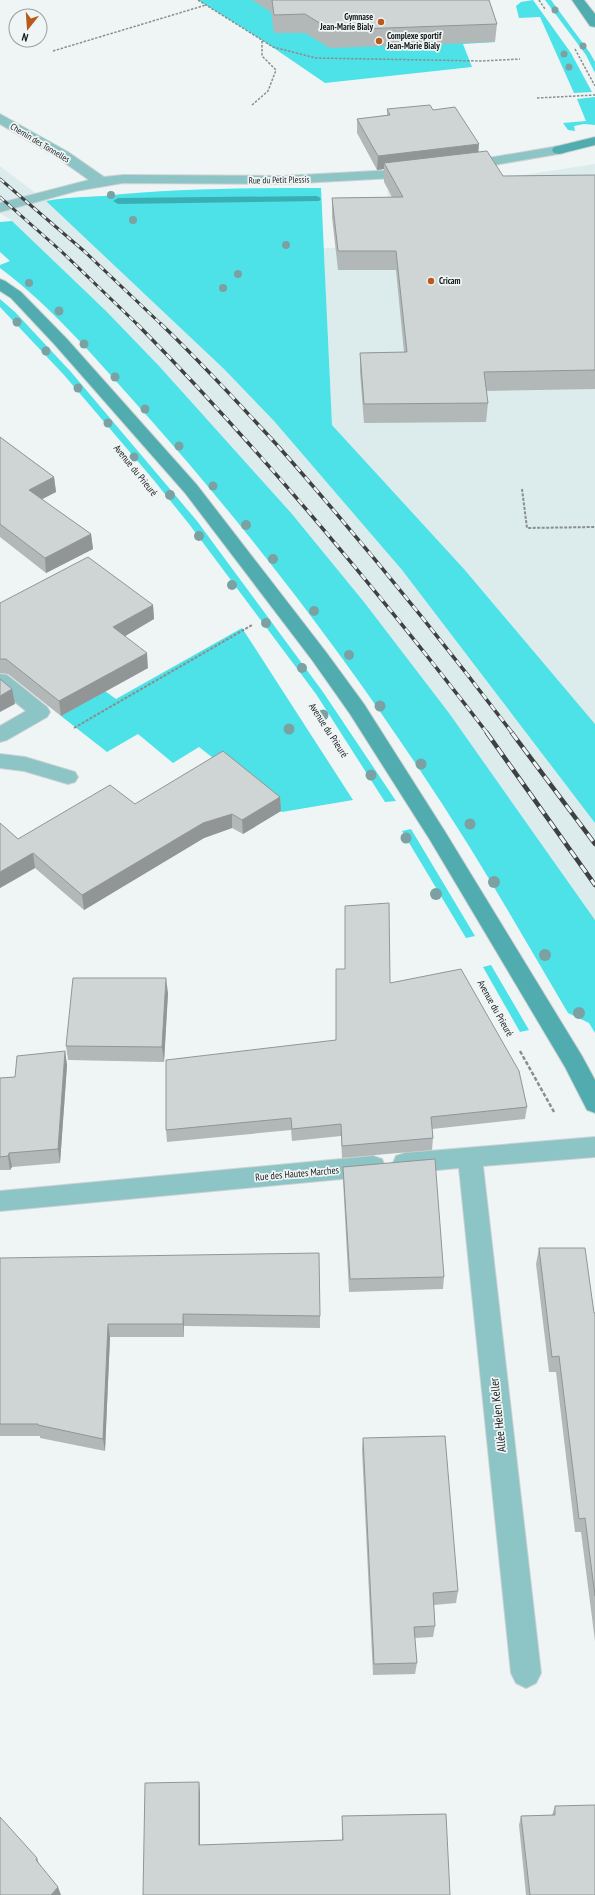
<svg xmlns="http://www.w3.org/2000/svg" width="595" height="1895" viewBox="0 0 595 1895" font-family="'PT Sans Narrow',sans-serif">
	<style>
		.built { fill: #dcebec }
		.green { fill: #4de2e7 }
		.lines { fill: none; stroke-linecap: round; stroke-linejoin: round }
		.stream { fill: #3aafb3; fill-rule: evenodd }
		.lane-casing { stroke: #cdd2d2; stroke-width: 2 }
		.street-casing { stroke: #cdd2d2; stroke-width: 2 }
		.secondary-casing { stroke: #cdd2d2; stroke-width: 2 }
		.path-far2 { stroke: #8a8e8e; stroke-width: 1.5; stroke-dasharray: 2.5 1.5; stroke-linecap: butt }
		.path-far1 { stroke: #8a8e8e; stroke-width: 2; stroke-dasharray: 3 1.5; stroke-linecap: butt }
		.path { stroke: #8a8e8e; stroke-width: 2.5; stroke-dasharray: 4 2; stroke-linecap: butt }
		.lane { fill: #8dc4c6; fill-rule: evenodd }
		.street { fill: #8dc4c6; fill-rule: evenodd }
		.secondary { fill: #51acaf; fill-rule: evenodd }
		.rail-far2-casing { stroke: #3e4141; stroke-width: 3 }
		.rail-far1-casing { stroke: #3e4141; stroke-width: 3.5 }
		.rail-casing { stroke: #3e4141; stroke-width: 4.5 }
		.rail-far2 { stroke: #eff5f5; stroke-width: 2; stroke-dasharray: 5.5; stroke-linecap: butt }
		.rail-far1 { stroke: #eff5f5; stroke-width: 2.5; stroke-dasharray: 7; stroke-linecap: butt }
		.rail { stroke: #eff5f5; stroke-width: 3; stroke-dasharray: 9; stroke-linecap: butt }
		.tree { fill: #7ca1a3 }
		.wall { fill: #b2b7b7 }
		.shaded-wall { fill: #919595 }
		.building { fill: #cfd5d5; stroke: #919595 }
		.poi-dot { fill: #ba5918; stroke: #eff5f5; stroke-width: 1.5 }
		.labels { text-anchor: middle; stroke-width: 3.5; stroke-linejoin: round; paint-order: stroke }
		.far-poi-label { font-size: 9px; font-weight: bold; fill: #181a1a; stroke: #eff5f5; text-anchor: start }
		.far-street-label { font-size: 9px; fill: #181a1a; stroke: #eff5f5 }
		.street-label { font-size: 10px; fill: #181a1a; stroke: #eff5f5 }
		.near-street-label { font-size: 12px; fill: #181a1a; stroke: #eff5f5 }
	</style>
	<rect width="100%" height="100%" fill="#eff5f5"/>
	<path class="built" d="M595,164V724L464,569L332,425L324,248L374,247L394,216L387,191L446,187Z
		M0,166L46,201L224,369L274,421L402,570L595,823V920L449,713L364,602L292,514L12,221L0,213Z"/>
	<path class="green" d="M198,0H488L482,3L495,42L463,44L472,67L325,83L262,40Z
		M533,0L571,53L592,92L574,93L540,17L519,18L516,6L521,2Z
		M545,0H551L590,53L595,62V73L586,55Z
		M595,97V125L584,124L574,126L575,131L568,130L563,123L586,121L577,99Z
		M321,188L332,425L464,569L595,724V823L402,570L274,421L224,369L46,201C65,197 84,197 104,196C176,188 249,188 321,188Z
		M12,221L106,311L159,366L292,514L364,602L449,713L595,920V1033L589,1023L568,1013C535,957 503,901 469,846C375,696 267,551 149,418C102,366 56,310 0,268V265L10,261L0,252V222Z
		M0,299L15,312L71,372L197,521L323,692L396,801L385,802L316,694L189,524L152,478L64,375L0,307Z
		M242,628L255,648L353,800L282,812L199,747L173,763L138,734L107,752L61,716L105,691L116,699Z
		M411,829L475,936L466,938L402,831Z
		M491,965L529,1030L520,1032L483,967Z"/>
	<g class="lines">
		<path class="stream" d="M316,196L319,197L321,199L319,201L118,204L113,201L118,198Z"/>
		<g class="lane-casing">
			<path id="lane" d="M0,674L7,675L47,707L50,712L47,717L7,740L0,742V726L26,711L0,690Z"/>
		</g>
		<g class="street-casing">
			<path id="street" d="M0,114L68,152L104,177L123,175L282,176L413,169L418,170L420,173L418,176L413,177L282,184L123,183L76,191L0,212V203L89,180L58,158L0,124Z
				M559,146L564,147L566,150L564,153L465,170L460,169L458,166L460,163L465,162Z
				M0,754L25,757L75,772L78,777L75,782L68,784L24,771L0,768Z
				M595,1137V1157L483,1166L541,1673L536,1683L526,1688L516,1683L511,1673L459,1168L405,1173L396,1170L393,1163L396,1156L405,1153Z
				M373,1156L382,1159L385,1166L382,1173L373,1176L0,1211V1191Z"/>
		</g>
		<g class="secondary-casing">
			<path id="secondary" d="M572,0H584L595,14V27L590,26Z
				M595,137V145L559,154L554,153L552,150L554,147Z
				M0,279L5,281L21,292L67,339L197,485L326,652L364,704L444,830L582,1056L595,1080V1113L587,1110L565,1067L430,840L350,714L312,660L185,493L55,345L11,298L0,291Z"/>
		</g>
		<path class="path-far2" d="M198,0L273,47L316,58L482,61L520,59
			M539,0L545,9
			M575,49L595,86
			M53,51L206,5
			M537,98L595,95
			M252,105L268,91L276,70L262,56V41"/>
		<path class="path-far1" d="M522,489L527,528L595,527
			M74,728L252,625"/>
		<path class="path" d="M520,1051L554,1112"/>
		<use href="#lane" class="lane"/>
		<use href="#street" class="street"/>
		<use href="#secondary" class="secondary"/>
		<g class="rail-far2-casing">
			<path id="rail-far2" d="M0,179L84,251L162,325
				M0,197L61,251L138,325"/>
		</g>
		<g class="rail-far1-casing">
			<path id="rail-far1" d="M137,324C263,452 378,591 488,734
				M161,324C202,363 240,405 278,446C360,539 438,635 513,734"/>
		</g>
		<g class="rail-casing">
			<path id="rail" d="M487,733L595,885
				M512,733L595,844"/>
		</g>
		<use href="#rail-far2" class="rail-far2"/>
		<use href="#rail-far1" class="rail-far1"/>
		<use href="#rail" class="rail"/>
	</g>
	<g class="tree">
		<circle cx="555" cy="10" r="3.5"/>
		<circle cx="583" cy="46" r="3.5"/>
		<circle cx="564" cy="54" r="3.5"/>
		<circle cx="569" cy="67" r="3.5"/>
		<circle cx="111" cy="195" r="4"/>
		<circle cx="133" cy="220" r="4"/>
		<circle cx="286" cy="245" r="4"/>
		<circle cx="238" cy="274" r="4"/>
		<circle cx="29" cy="283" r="4"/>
		<circle cx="223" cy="288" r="4"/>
		<circle cx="59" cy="311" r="4.5"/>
		<circle cx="17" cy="322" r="4.5"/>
		<circle cx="84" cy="344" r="4.5"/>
		<circle cx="46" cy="351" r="4.5"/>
		<circle cx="115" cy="377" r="4.5"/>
		<circle cx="78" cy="388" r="4.5"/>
		<circle cx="145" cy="409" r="4.5"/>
		<circle cx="108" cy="423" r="4.5"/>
		<circle cx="179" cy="446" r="4.5"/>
		<circle cx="134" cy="457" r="4.5"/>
		<circle cx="213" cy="486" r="4.5"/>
		<circle cx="170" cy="495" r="5"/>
		<circle cx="246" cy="525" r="5"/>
		<circle cx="199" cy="536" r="5"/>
		<circle cx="273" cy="559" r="5"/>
		<circle cx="232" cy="585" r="5"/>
		<circle cx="314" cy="611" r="5"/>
		<circle cx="266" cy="623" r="5"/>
		<circle cx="349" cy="655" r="5"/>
		<circle cx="302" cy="668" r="5"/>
		<circle cx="380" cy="706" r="5.5"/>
		<circle cx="323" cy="715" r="5.5"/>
		<circle cx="289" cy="729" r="5.5"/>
		<circle cx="421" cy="764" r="5.5"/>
		<circle cx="371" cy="775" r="5.5"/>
		<circle cx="470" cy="824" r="5.5"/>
		<circle cx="406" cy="838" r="5.5"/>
		<circle cx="494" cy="882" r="6"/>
		<circle cx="436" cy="894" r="6"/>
		<circle cx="545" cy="955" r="6"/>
		<circle cx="579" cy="1013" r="6"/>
	</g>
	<path class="wall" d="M252,0H489L497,24L495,42L330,48L305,33H274L271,12Z
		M387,109L433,110L479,152L503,176L595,175V389L486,391L488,403L486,422L364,423L360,372V353L404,352L396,270H338L332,217V198L392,197L384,182V169L377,170L357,133V119L387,115Z
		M0,437L54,477L56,492L41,499L91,534L93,549L46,573L0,537Z
		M0,603L153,605L154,619L125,636L148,668L61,716L8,674L0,673Z
		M280,797L281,811L243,834L232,828L204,838L84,910L35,868L0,888V823L18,839L135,804Z
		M345,906L390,983L527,1107L525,1119L432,1129L433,1138L432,1150L342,1158L341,1136L292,1141L291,1130L167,1142L166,1130L336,1040V969H345Z
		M168,993L164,1062L68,1060L66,1046Z
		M65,1051L67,1065L60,1163L12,1167L10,1170H0V1078L15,1077Z
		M343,1167L444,1277L443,1289L349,1292L343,1180Z
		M539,1248L594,1313H595V1641L581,1532H575L556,1372H549L536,1264Z
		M0,1258L320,1316V1328L184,1326V1337H110L105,1451L40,1438V1436H0Z
		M363,1438L458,1591L456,1603L434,1605L435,1626L433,1637L415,1638L417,1663L415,1674L373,1675L362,1450Z
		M200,1792V1845L342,1840V1816L446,1814L143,1895Z
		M555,1806L595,1895H526L519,1825L521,1816L552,1815Z"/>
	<path class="shaded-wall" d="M479,144L478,158L384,163V169L377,170L378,156Z
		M54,477L56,492L31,505L29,490Z
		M91,534L93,549L46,573L45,558Z
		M153,605L154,619L115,642L113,627Z
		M147,653L148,668L61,716L59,701Z
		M12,689L15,704L0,712V696Z
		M280,797L281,811L243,834L242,820Z
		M232,814V828L204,838L84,910L82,895L203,823Z
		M33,853L35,868L0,888V872Z
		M166,978L168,993L164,1062L162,1047Z
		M65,1051L67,1065L60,1163L58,1149Z
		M9,1153L12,1167L10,1170L8,1156Z
		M183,1314L184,1326V1337L183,1324Z
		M108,1324L110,1337L105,1451L103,1439Z
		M199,1782L200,1792V1854L199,1845Z
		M37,1858L40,1867L36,1860Z
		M58,1887L61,1895H51Z"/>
	<path class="building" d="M272,0H489L497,24L331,30L305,14L274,15Z
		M430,105L433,110L455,107L479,144L378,156L357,119L390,115L387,109Z
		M487,151L503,176L595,175V370L484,372L488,403L364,404L360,353L407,352L396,251H338L332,198L403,197L384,163Z
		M0,437L54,477L29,490L91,534L45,558L0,524Z
		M88,557L153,605L113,627L147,653L59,701L6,659H0V603Z
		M0,679L12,689L0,696Z
		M223,751L280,797L242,820L232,814L203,823L82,895L33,853L0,872V823L18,839L110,785L135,804Z
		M389,903L390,983L461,969L519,1071L527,1107L431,1117L433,1138L342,1146L341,1124L292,1129L291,1118L166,1130V1060L336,1040V969H345V906Z
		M73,978H166L162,1047L66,1046Z
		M65,1051L58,1149L9,1153L8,1156L0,1157V1078L15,1077L17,1056Z
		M435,1159L444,1277L350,1279L343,1167Z
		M539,1248H585L594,1313H595V1596L585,1518L579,1519L559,1356L552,1357Z
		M319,1253L320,1316L183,1314V1324H108L103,1439L38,1425V1424H0V1258Z
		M445,1436L458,1591L433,1593L435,1626L414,1627L417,1663L374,1664L363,1438Z
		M199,1782V1845L343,1840L342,1816L446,1814L450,1895H143L145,1783Z
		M595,1805V1895H530L521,1816L555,1815V1806Z
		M0,1817L37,1858L36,1860L58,1887L51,1895H0Z"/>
	<g class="poi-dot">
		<circle cx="381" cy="22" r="4"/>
		<circle cx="379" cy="41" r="4"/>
		<circle cx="431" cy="281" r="4"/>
	</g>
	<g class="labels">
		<g class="far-poi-label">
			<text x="373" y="20" text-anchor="end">Gymnase<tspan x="373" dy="10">Jean-Marie Bialy</tspan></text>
			<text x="387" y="39">Complexe sportif<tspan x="387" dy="10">Jean-Marie Bialy</tspan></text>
			<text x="439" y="284">Cricam</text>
		</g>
		<g class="far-street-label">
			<text transform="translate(40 143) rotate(31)" y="3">Chemin des Tonnelles</text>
			<text transform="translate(279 180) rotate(-1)" y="3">Rue du Petit Plessis</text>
		</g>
		<g class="street-label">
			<text transform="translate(136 470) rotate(51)" y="4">Avenue du Prieuré</text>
			<text transform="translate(329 730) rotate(57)" y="4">Avenue du Prieuré</text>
			<text transform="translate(496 1008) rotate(61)" y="4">Avenue du Prieuré</text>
			<text transform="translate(297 1173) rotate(-5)" y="4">Rue des Hautes Marches</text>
		</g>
		<g class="near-street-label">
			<text transform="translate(498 1415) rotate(-96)" y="4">Allée Helen Keller</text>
		</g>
	</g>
	<g transform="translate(28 28) rotate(197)"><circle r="19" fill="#eff5f5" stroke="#999d9d"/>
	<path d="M0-3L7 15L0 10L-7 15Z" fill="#ba5918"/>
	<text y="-6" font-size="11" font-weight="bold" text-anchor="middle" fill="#181a1a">N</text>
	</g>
</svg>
